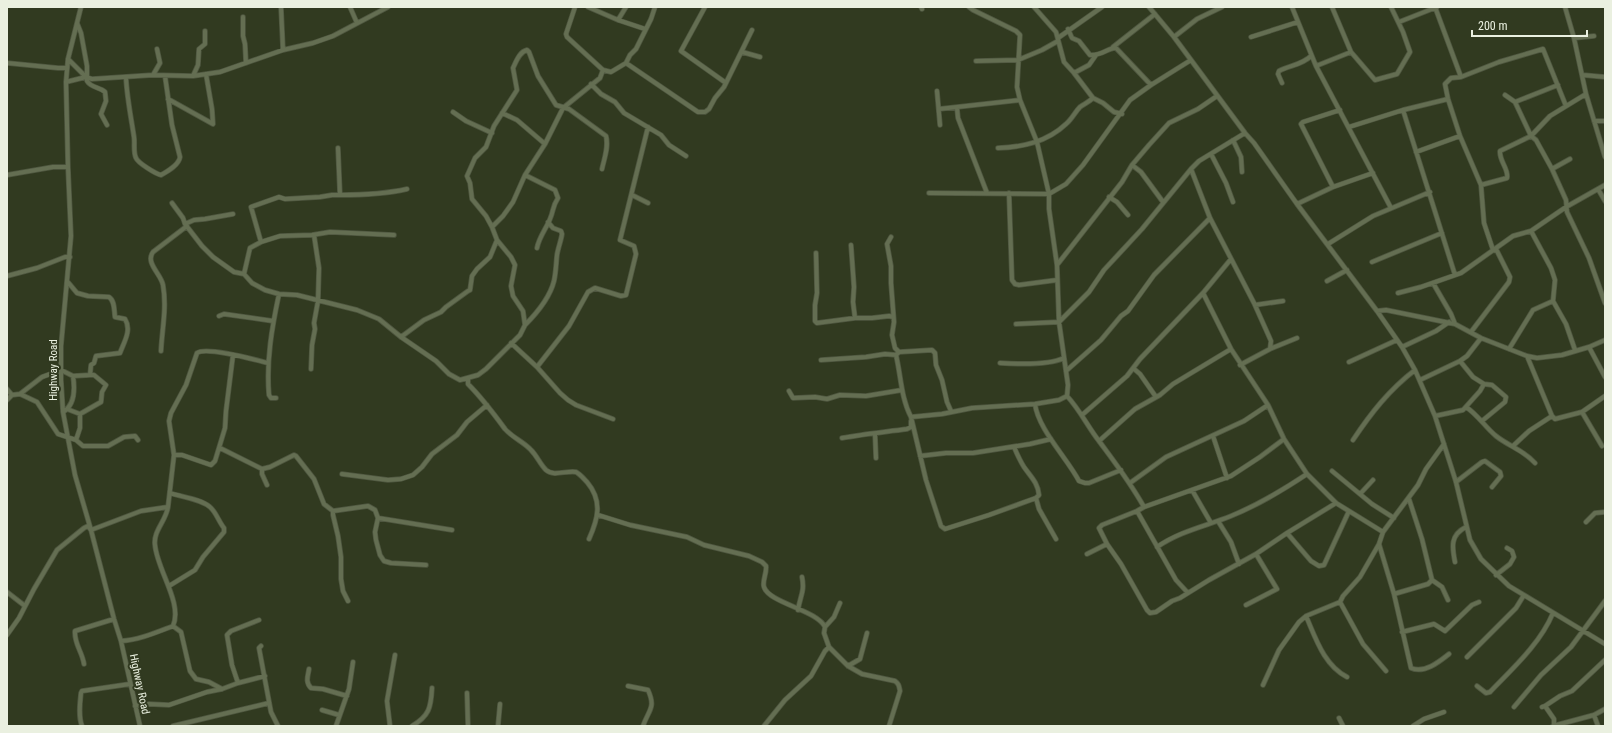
<svg xmlns="http://www.w3.org/2000/svg" width="1612" height="733" viewBox="0 0 1612 733" font-family="'Roboto Condensed',sans-serif">
	<style>
		.lines { fill: none; stroke-linecap: round; stroke-linejoin: round }
		.minor-casing { stroke: #4f5740; stroke-width: 5.5 }
		.minor { stroke: #646e52; stroke-width: 4 }
		.labels { text-anchor: middle; stroke-width: 4; stroke-linejoin: round; paint-order: stroke }
		.street-label { font-size: 11px; fill: #eaf0e0; stroke: #313a20 }
	</style>
	<rect width="100%" height="100%" fill="#313a20"/>
	<g class="lines">
		<g class="minor-casing">
			<path id="minor" d="M81,7L68,59L66,82L68,167L71,236L61,346V380L63,412L75,475L91,530L114,619L121,641L140,726
				M281,7L283,50
				M350,7L357,23
				M575,7L566,34L567,37L603,70L611,72L626,63L630,55L636,49L651,19L655,7
				M588,7L618,20L645,29
				M705,7L681,51L726,83
				M921,7L922,9
				M969,7L973,10L1016,31L1020,35L1017,87L1020,100L1037,142L1049,194V209L1057,265L1059,322L1068,385L1067,396C1080,410 1088,427 1099,441C1116,464 1130,482 1144,507
				M1034,7L1056,32L1064,62L1074,73L1093,98L1103,103L1114,112L1122,114
				M1149,7L1174,37L1245,133L1254,143L1297,204L1377,311L1402,347L1415,370L1435,416L1456,482L1470,540L1481,559L1509,586L1605,644
				M1292,7L1316,66L1391,208
				M1332,7L1351,52L1375,80L1397,74L1410,52L1403,32L1391,7
				M1435,7L1461,77
				M1565,7L1574,38L1586,94L1605,157
				M243,17V36L245,44L246,63
				M618,20L626,7
				M1399,22L1437,7
				M77,23L81,33L87,66V81C91,88 100,87 105,92L106,101L101,114L107,125
				M1068,29L1072,38L1079,41L1090,55C1102,56 1109,47 1116,48L1151,85
				M1174,37L1197,19L1222,7
				M1251,37L1298,22
				M1058,38L1102,7
				M1574,38L1594,36
				M1113,47L1155,14
				M742,52L760,57
				M68,59L86,77
				M976,61L1018,60L1042,50L1058,41
				M7,63L58,68H67
				M626,63L698,112H705L709,109L715,98L724,87L752,30
				M1316,66L1351,52
				M1074,73L1089,65L1096,55
				M153,75L160,63L157,49
				M1583,75L1605,77
				M193,76L198,65L199,49L205,44V31
				M126,78C127,98 131,117 134,137C135,143 133,152 136,158C138,163 156,174 161,175C168,171 179,165 180,157L172,125L165,76
				M66,82L86,77L92,79L153,75L193,76L220,72L283,50L313,43L333,36L388,7
				M1282,83L1278,74L1279,71C1290,65 1302,65 1311,56
				M591,84L601,94L615,102L624,113L661,135L669,145L686,156
				M937,91L940,125
				M1505,95L1515,102L1558,85
				M168,99L213,124L212,109L206,74
				M1515,102L1531,136L1536,140L1552,169L1566,200L1567,212L1589,258L1605,303
				M957,108L958,118L987,193
				M939,109L1020,100
				M1403,110L1455,275
				M453,112L466,121L492,133
				M502,113L517,120L545,144
				M1594,121H1605
				M1349,127L1403,110L1448,99
				M1233,140L1241,157L1242,172
				M998,148C1023,147 1047,142 1066,124C1072,119 1075,112 1080,107C1084,104 1089,102 1093,98
				M1416,152L1460,136
				M1211,154L1226,183L1233,202
				M1132,165L1141,172L1163,202
				M1191,169L1210,218L1254,303L1271,341L1270,349L1240,365
				M1552,169L1570,159
				M7,175L53,167H68
				M525,175L555,190L558,198C552,207 554,210 550,219C546,229 539,237 537,248
				M1481,185L1507,178C1509,169 1499,161 1500,151L1531,136L1550,116L1586,94
				M1333,187L1301,124L1303,122L1340,110
				M1598,189L1605,201
				M929,193L1049,194L1066,184L1083,165L1130,100L1151,85L1191,60
				M1009,193L1012,280L1015,284L1019,285L1057,280
				M340,195C363,195 385,194 407,189
				M632,195L648,203
				M1109,197L1117,202L1128,215
				M172,203L183,218L185,224L202,246L213,257L234,272L244,274L252,283L265,290L279,294L297,295L357,310L379,319L401,337L436,361L449,374L460,380L478,375L486,369L520,335L525,325L523,311L513,296L511,286L515,265L511,257L497,240L492,227L486,216L472,199L470,183L467,176L475,158L486,147L494,126L517,90L513,68C516,62 519,52 527,50L529,52L538,76L556,105L569,109L606,136C609,147 604,159 602,169
				M1297,204L1333,187L1373,173
				M185,224L194,220L205,219L233,214
				M492,227L503,216L513,202L525,175L545,144L563,108L600,78L603,70
				M1531,231L1551,268L1555,280L1553,301L1566,324L1575,350
				M891,237L887,244L891,266V283L894,322L892,335L895,348L899,352L896,355
				M261,242L280,236L312,235L330,232L394,235
				M1328,244L1373,216L1430,192
				M851,245L854,287L853,302L855,318
				M816,253L817,293L815,305V321L817,323L855,318H872L889,316L893,317
				M1372,262L1442,233
				M1057,265L1122,182L1132,165L1149,145L1169,123L1198,109L1217,96
				M244,274L250,248L261,242L251,207L279,197L285,199L320,197L332,195H340L338,148
				M7,276L37,268L65,257H70
				M1327,281L1347,270
				M1433,283L1451,314L1455,324
				M1203,293L1231,349L1268,405L1284,439L1307,474L1336,503L1383,532
				M1398,293L1421,287L1461,273L1513,236L1531,231L1566,207L1605,185
				M1255,305L1283,301
				M1377,311L1386,310L1455,324L1481,338L1527,356L1537,358L1562,355L1589,347L1605,340
				M219,316L224,314L273,321
				M1016,324L1059,322L1089,292L1104,270L1142,229L1191,169L1199,161L1245,133
				M525,325C536,314 550,297 554,281C556,272 556,264 557,255C558,248 561,241 562,234L561,231L553,228L548,222
				M1471,332L1509,282L1510,277L1497,251L1493,250L1484,223L1481,185L1460,136L1448,99L1445,84L1451,78L1461,77L1499,62L1543,49L1566,106
				M401,337L424,320L441,312L446,307L468,291L470,290L472,276L477,269L490,257L497,240
				M511,343L537,367L560,393L568,400L576,405L613,419
				M1402,347L1436,331L1449,322
				M1589,347L1605,377
				M1270,349L1297,338
				M1509,349L1533,310L1553,301
				M161,351C162,329 167,308 163,285C161,274 145,263 153,252L187,226
				M899,352L932,350L935,353L936,365L942,380L947,402L951,411
				M1527,356L1552,416L1555,419L1582,412L1605,396
				M821,360L866,357L885,354L896,355C901,376 901,398 911,417L942,414L972,408L1035,404L1059,400L1067,396
				M1460,361L1473,377L1484,384L1492,385L1506,397L1505,402L1482,421
				M1349,362L1397,340
				M1000,363C1016,364 1049,365 1064,358
				M537,367L569,326L588,292L595,288L621,296L626,295L636,254L634,246L620,240L648,127
				M1133,368L1140,374L1156,397
				M311,369L312,345L315,329L314,323L318,301L319,268L314,235
				M1066,371L1101,340L1121,316L1128,311L1154,275L1210,218
				M468,379V384C482,398 494,414 505,429C513,438 524,442 531,450C537,456 540,464 546,470C554,477 567,470 576,472C580,474 584,479 587,482C603,501 598,519 589,539
				M1420,380L1460,361L1467,356L1481,338
				M7,389L12,395
				M789,391L793,398L815,397L827,399L840,395L866,396L902,390
				M20,394L42,377L61,370L73,376L90,375L91,365L94,363L96,356L120,353C124,342 132,330 125,319L115,317C114,310 115,301 109,297L88,296L77,293L67,281
				M276,398H271L269,395C266,361 272,327 279,294
				M7,400L12,395L20,394L37,402L58,434L76,440L83,446H108L124,437L135,436L138,440
				M1035,404C1038,429 1067,458 1079,481L1085,483H1089L1121,470
				M1466,407C1478,415 1485,427 1496,436C1510,447 1522,449 1535,463
				M67,409L80,414
				M63,412C75,405 75,389 73,376
				M1582,412L1602,446
				M1082,415L1127,376L1140,359L1203,293L1231,259
				M1435,416L1463,410L1480,391L1484,384
				M911,417L926,480L941,526L945,529L989,515L1036,498
				M875,434L876,458
				M1213,436L1227,478
				M842,438C863,434 885,432 907,429L911,427V421
				M1284,439L1260,457L1231,476L1144,507L1137,511L1102,525L1099,528L1107,544L1121,564L1147,610L1150,613L1156,612L1172,601L1180,598L1209,580L1256,554L1287,533L1336,503
				M76,440L80,428V414L101,402L102,392L106,385L94,375H90
				M1353,440C1371,413 1389,390 1415,370
				M1099,441L1135,409L1160,395L1173,384L1231,349
				M1513,446L1529,431L1552,416
				M1014,447C1017,454 1020,461 1024,467C1031,477 1038,483 1039,495L1036,498L1039,509L1056,539
				M220,448L262,469L270,467L294,455L296,456L314,479L324,504L333,511L368,506L375,510L378,518L375,532L376,540L380,555L384,561L391,563L426,565
				M174,455H182L211,465L215,461L225,428L226,411L233,355
				M920,456L946,453H973L1030,444L1051,439
				M262,469V474L267,485
				M1332,471L1372,504L1394,518
				M342,474L388,480L401,479L413,475L422,467L432,454L457,435L467,422L487,405
				M1456,482L1482,462L1485,461L1500,472L1501,476L1492,487
				M1130,483L1166,457L1244,421L1268,405
				M1192,490L1211,523
				M1360,494L1373,480
				M1409,499L1422,539L1432,580L1442,587L1448,600
				M333,511V515L338,536L341,557V579L343,591L348,601
				M1137,511L1176,580L1188,593
				M598,515L630,525L687,537L704,545L749,556L762,562L766,566C767,573 762,581 764,587C769,603 817,610 825,627
				M378,518L452,530
				M1218,521L1231,542L1239,564
				M1586,522L1595,513L1605,512
				M1287,533L1311,561L1319,566L1324,565L1349,511
				M1379,544L1394,594L1411,668C1424,674 1439,662 1449,654
				M1157,547C1180,531 1206,526 1231,516C1258,505 1283,490 1307,474
				M1087,554L1107,544
				M1455,562C1452,547 1450,535 1466,527
				M1496,575L1510,564L1514,557L1512,551L1507,548
				M169,586L195,570L203,557L224,532V528C219,522 216,512 210,507C201,499 182,497 170,493
				M7,592L25,606
				M1394,594L1428,584L1432,580
				M1340,602L1363,644L1386,671
				M840,603L834,617L825,627L824,633L829,647L848,666L862,674L895,681C899,684 899,686 900,691L889,726
				M1246,605L1277,589L1256,554
				M798,610C800,596 805,592 802,577
				M1306,616C1316,639 1324,665 1347,677
				M173,626L181,632L190,671L196,679L209,682L222,689
				M1402,632L1434,624L1445,631L1472,605L1479,602
				M7,635L19,618L34,589L57,550L84,528L88,526L91,530L141,511L168,507L174,455L169,421L171,413L186,385L197,353C206,346 256,360 268,363
				M121,641C139,640 157,632 173,626C183,603 157,570 155,545C153,531 166,521 168,507
				M261,646L259,648L271,712L278,726
				M1467,657L1516,608L1524,595
				M84,664C82,651 74,644 75,631L114,619
				M848,666L860,659L867,633
				M309,669C308,676 305,682 311,688L323,689L347,696
				M238,683L232,665L227,635L231,631L259,620
				M1263,685L1279,650L1299,622L1306,616L1340,602L1343,596L1360,577L1379,544L1383,532L1418,485L1426,469L1444,444
				M628,686L648,690C656,708 649,709 643,726
				M1477,686L1486,693L1490,692C1513,668 1540,644 1553,613
				M467,693L468,726
				M135,706L149,704L169,705L207,692L222,689L238,683L265,676
				M1545,706L1554,719V726
				M1514,707L1541,675L1571,647L1605,601
				M1542,707L1545,706L1560,696L1572,691L1605,660
				M322,710L339,715
				M1594,715L1598,726
				M1339,718L1343,726
				M82,726C78,716 80,703 81,693L82,691L130,684
				M173,726L269,703
				M336,726L349,689L353,662
				M390,726L387,701L395,655
				M412,726C429,716 431,708 432,688
				M498,726L500,704
				M764,726L785,700L811,676L825,651L829,647
				M1413,726L1424,719L1444,712
				M1553,726L1594,715L1605,709"/>
		</g>
		<use href="#minor" class="minor"/>
	</g>
	<g class="labels">
		<g class="street-label">
			<text transform="translate(53 370) rotate(-90)" y="4">Highway Road</text>
			<text transform="translate(140 684) rotate(78)" y="4">Highway Road</text>
		</g>
	</g>
	<rect width="1612" height="733" fill="none" stroke="#eaf0e0" stroke-width="16"/>
	<path d="M1472 30v6h115v-6" fill="none" stroke="#eaf0e0" stroke-width="2"/>
	<text x="1478" y="30" font-size="12" fill="#eaf0e0" stroke="#313a20" stroke-width="3" paint-order="stroke">200 m</text>
</svg>
